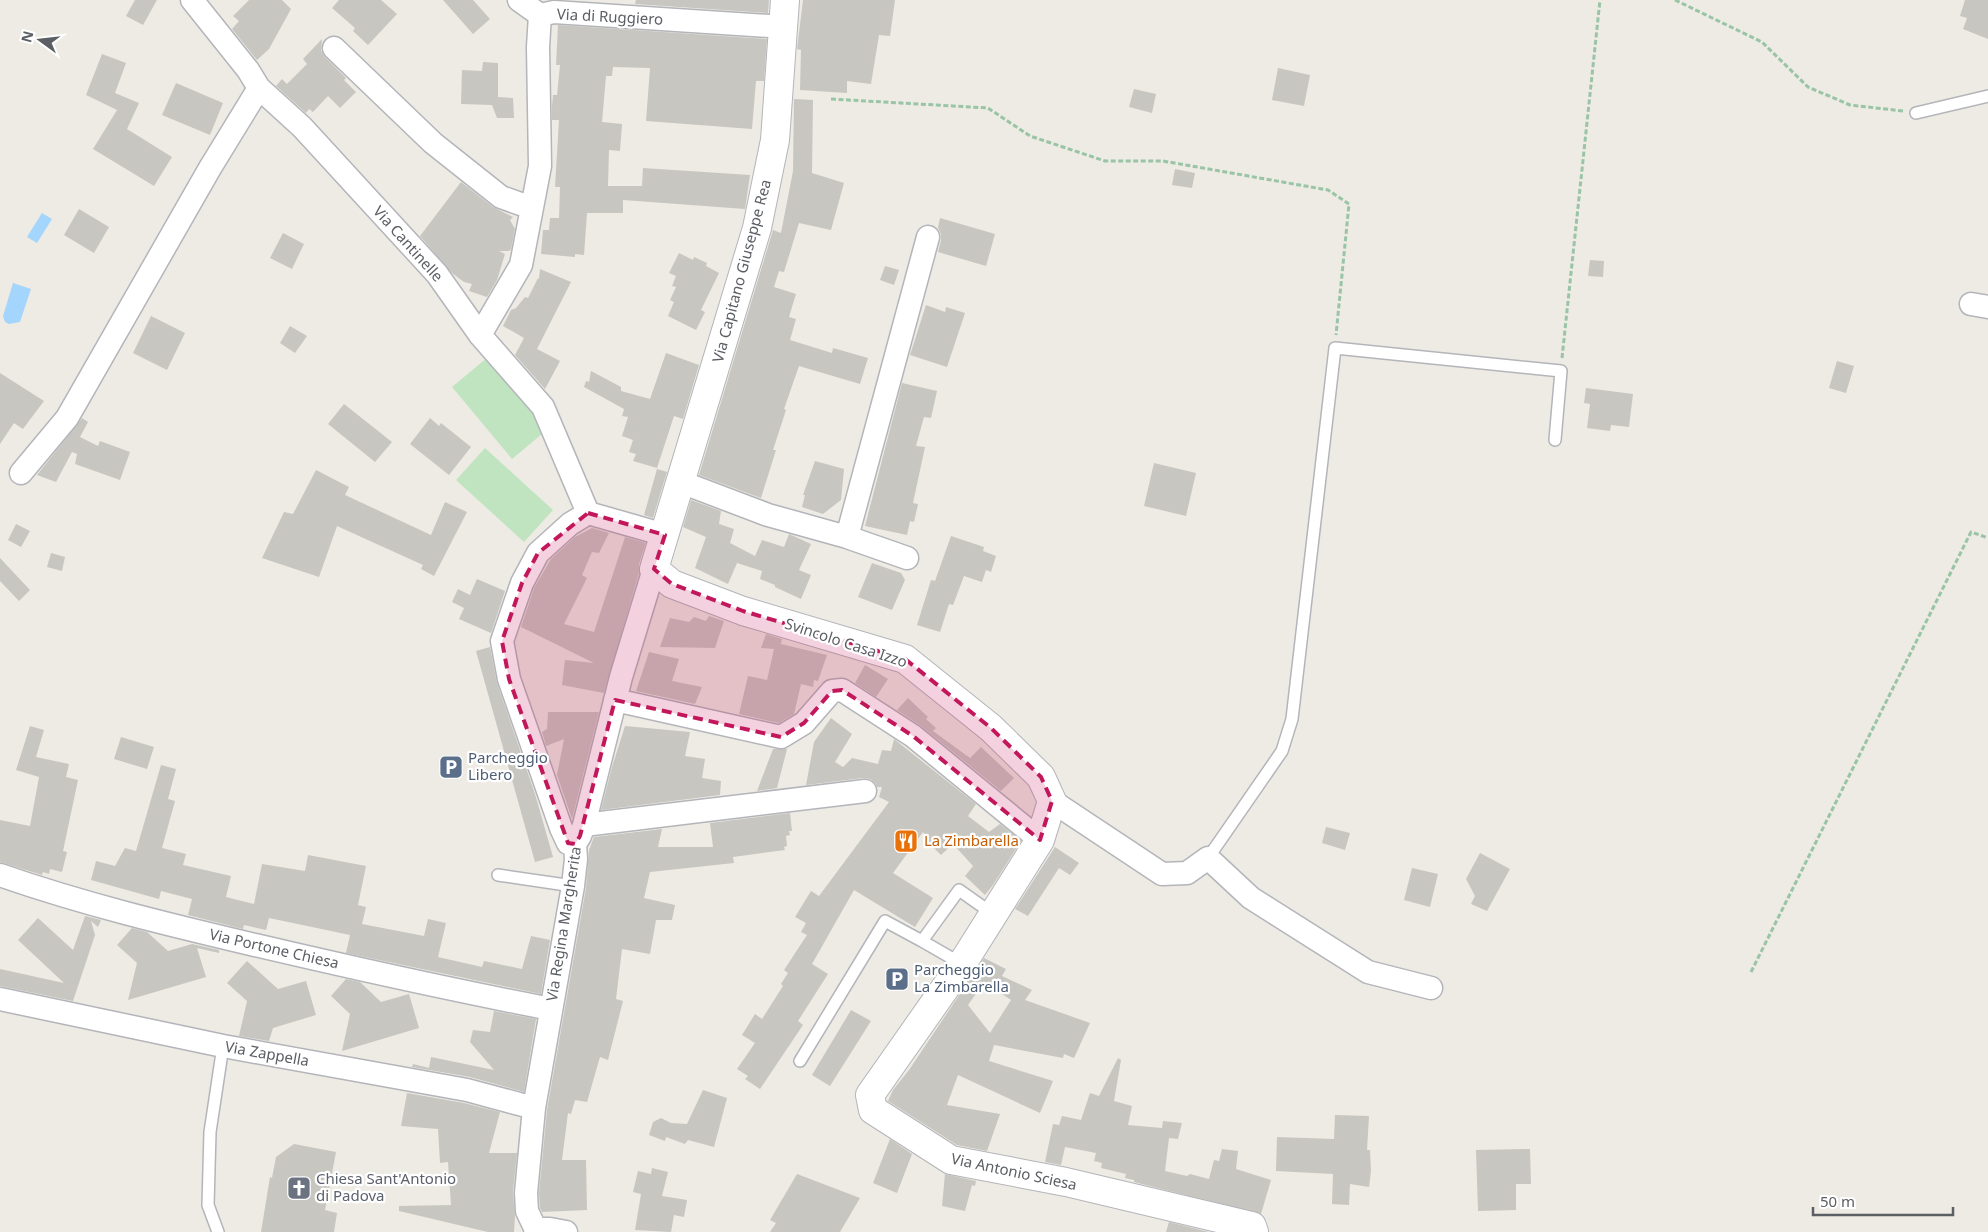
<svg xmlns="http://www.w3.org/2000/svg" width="1988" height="1232" viewBox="0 0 1988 1232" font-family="'Noto Sans',sans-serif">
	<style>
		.green { fill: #c0e4c0 }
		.water { fill: #a4d5fc }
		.building { fill: #c8c6c0; fill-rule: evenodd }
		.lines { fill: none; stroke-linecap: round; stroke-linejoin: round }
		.service-casing { stroke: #b3b5ba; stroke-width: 14 }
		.minor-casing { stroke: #b3b5ba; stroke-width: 25 }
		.tertiary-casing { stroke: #b3b5ba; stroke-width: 30 }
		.path { stroke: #99c4a6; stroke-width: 3; stroke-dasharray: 5 2.5; stroke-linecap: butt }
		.service { stroke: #fff; stroke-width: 11 }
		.minor { stroke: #fff; stroke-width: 22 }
		.tertiary { stroke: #fff; stroke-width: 28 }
		.marked { fill: #c2185b; fill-opacity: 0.2; stroke: #c2185b; stroke-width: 4; stroke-dasharray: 10 6; stroke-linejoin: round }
		.labels { text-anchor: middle; stroke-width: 4.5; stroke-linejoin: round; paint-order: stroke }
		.street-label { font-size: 15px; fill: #5b5e63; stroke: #fff }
		.service-label { font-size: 15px; fill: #4e5e75; stroke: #fff; text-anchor: start }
		.food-label { font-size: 15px; fill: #c56008; stroke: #fff; text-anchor: start }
		.worship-label { font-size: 15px; fill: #5b616d; stroke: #fff; text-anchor: start }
	</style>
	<rect width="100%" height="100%" fill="#edebe3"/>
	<path class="green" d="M488,357L548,429L512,459L452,387Z
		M485,448L553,510L524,542L456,480Z"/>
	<path class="water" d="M42,213L52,219L37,243L27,237Z
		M13,283L31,289L20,322L9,324L5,322L3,316Z"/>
	<path class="building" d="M135,0H157L143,25L126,16Z
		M249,0H282L291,9L269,49L257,60L232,29L239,21L233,16Z
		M339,0H381L397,14L368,45L353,31L355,28L332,8Z
		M443,0H473L490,19L473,34Z
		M636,0H769L768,13L635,4Z
		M803,0H895L890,36L879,35L871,84L847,81V93L800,90L801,50L797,49Z
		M1965,0H1988V39L1963,29L1967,18L1960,16Z
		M558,25L767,39L764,81H756L752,129L646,121L650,68L613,67L612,76H606L602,122L622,124L620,151L609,150L608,186H642L643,168L750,175L745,209L623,200V213H587L584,255L575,254V257L541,254L543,230H549L550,218H559L560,187H555L559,120H552V106L553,95H557L560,65H556Z
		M322,39L321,51L325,57L346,78L344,80L356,92L340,108L328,96L313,112L309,109L306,113L276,86L282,79L287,84L307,64L303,59Z
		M102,54L126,63L115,93L139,103L127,129L172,157L154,186L93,149L117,110L86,95Z
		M483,62L498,63V97L513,98L514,118H497L492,105L461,104L462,70L482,71Z
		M1278,68L1310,75L1304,106L1272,100Z
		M176,83L223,103L210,135L162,115Z
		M1134,89L1156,94L1152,113L1129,107Z
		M794,99L813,100L812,173L844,183L831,230L799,223L784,272L779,271L774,287L796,294L789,317L796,319L790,340L832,353L833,348L868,358L860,384L799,366L784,409L786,410L773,450H776L761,498L699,475L773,230L781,233L793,171Z
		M1175,169L1195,173L1192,188L1172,185Z
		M461,182L493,207L513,217L510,220L515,229L511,249L509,251H499L505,254L497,280L487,297L469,291L472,284L464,282L452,273L420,236Z
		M79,209L109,227L94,253L64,235Z
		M940,218L995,234L986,266L938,252L941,240V234L938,228Z
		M283,233L304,244L292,269L270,258Z
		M679,253L693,260L694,257L707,263L706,266L719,273L701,310L705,312L696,330L668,316L674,302L670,300L676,287L672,286L676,276L669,273Z
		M1590,260L1604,261L1603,277L1588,276Z
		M885,266L899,270L894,285L880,280Z
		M540,269L571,282L537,349L560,361L545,389L515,355L524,338L503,326L511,310L516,308L525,297L528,298L538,278L539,279Z
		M926,305L945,312L946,307L965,313L947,367L910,355Z
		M151,316L185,333L167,370L133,353Z
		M290,326L307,336L295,353L280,343Z
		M666,353L699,365L683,419L674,416L657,468L633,461L636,454L629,452L633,440L622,436L628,417L622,416L624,409L584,387L586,381L589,382L591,371L621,387V391L650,399Z
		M1837,361L1854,366L1846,393L1829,388Z
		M0,373L44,401L23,429L14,423L0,444Z
		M902,383L937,391L931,418L924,417L916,446L925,447L913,503L918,504L914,522L910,521L907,535L865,526Z
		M1586,388L1633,394L1629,427L1611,425L1610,431L1587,428L1590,404L1584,403Z
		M344,404L392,442L375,462L328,424Z
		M82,418L88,422L80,437L98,446L100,441L130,452L120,480L75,464L77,454L72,452L56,482L37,475Z
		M430,418L439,426L441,423L471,447L449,475L410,444Z
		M815,461L844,469L841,500L823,514L802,507L805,495H803Z
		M1154,463L1196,473L1186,516L1144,506Z
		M657,469L667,472L653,518L644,515Z
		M316,470L349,487L345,495L431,535L445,502L467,512L434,576L421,569L423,565L337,526L319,577L262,558L284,512L293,514Z
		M691,500L721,511L719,524L734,529L730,543L755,556L762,540L784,547L789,534L811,544L799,570L811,575L801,599L775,587V585L760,579L762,571L737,563L728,584L695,568L706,537L683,527Z
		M16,524L30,531L21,547L8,540Z
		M592,528L609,533L599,553L592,552L582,575L587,578L564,624L594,632L625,537L646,543L639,564V573L604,693L562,685L565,660L594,663L521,627L534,588L551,559L575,537Z
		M951,536L984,547L983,551L996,556L991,572L986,570L982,582L964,576L953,605L949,604L940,632L917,625L931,580L935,581Z
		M51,553L65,557L62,571L47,567Z
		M0,558L30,590L19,601L0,581Z
		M872,563L901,573L905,580L892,610L858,597Z
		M477,579L505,591L491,633L459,619L464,608L452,602L458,589L470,595Z
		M709,616L724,621L715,648L660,647L670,618L689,622L694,617L706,621Z
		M766,634L782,639L781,644L827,655L818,681L814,680L813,687L801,684L794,714L779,723L739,714L748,676L767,680L774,649L761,648Z
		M490,647L497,683L535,794L553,857L535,862L476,651Z
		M649,652L679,659L672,681L702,687L695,704L636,691Z
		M865,665L888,679L876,697L855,683Z
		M908,698L928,717L926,719L936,728L933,731L970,758L981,747L1014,778L1001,791L921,726L897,710Z
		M548,712H599L572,819L557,775L564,739L546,746L542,732L547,729Z
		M831,718L852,734L835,762L843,767L852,758L878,764L882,750L891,751L894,739L976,804L968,816L989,832L1000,824L1021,841L993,885L985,895L965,876L973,866L953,844L941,855L931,845L923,832L893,873L933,898L915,927L854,890L812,964L828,974L798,1021L803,1025L760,1089L745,1079L748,1076L737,1069L755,1043L742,1035L755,1014L762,1019L783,986L781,984L788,973L784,970L807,935L801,932L806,923L795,917L811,891L819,896L889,802L879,797L882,787H877L875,783L870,779L863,778L806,785L814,742Z
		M30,726L44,730L36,757L69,764L66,777L78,780L63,851L67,852L62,872L50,869L49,874L43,872L42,875L0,862V820L30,826L39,777L16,770Z
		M625,726L690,732L685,756L705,759L702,778L721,781L720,795L601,810L612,767Z
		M121,737L154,747L147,769L114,759Z
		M773,749H787L777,788L757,791Z
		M161,765L176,769L168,799L175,801L162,848L186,854L183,865L231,876L226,897L254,904L262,864L305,871L308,855L366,866L358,905L366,907L362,924L424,936L428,919L446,923L438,957L482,967L484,961L522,969L531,936L550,940L541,994L346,953L350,935L269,918L266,930L244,925L243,929L188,915L192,899L161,891L159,899L91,880L96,861L115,866L125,848L136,851Z
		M790,813L792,831H789L790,835L786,836L787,846L784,847L785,850L733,857L734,863L650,872L644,898L675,905L672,920H656L650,954L622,949L616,999L623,1001L608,1060L600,1057L587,1102L575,1100L571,1114L568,1113L562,1160H586L587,1210L542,1212L540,1208L539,1193L547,1110L586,888L589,850L594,837L662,829L658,847H713L710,823Z
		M1326,827L1350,833L1345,850L1322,843Z
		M1055,847L1079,863L1070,875L1059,868L1028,916L1015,909Z
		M1480,853L1510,869L1487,911L1471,904L1475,896L1466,879Z
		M1412,868L1438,874L1430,907L1404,900Z
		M85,916L101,920L98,927L91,921L95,935L73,1001L0,986V969L64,983L18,940L38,918L73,950Z
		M132,928L147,932L168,951L192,944L219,950V953L197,948L206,977L128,1000L137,963L117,945Z
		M984,958L1006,969L1002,976L1032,990L1025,1000L1090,1023L1074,1058L1064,1054L1063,1058L994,1045L989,1061L1053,1081L1040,1113L958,1075L947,1105L1000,1114L987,1151L957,1145L888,1101L893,1090L909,1070ZM984,982L1011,1000L990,1033L968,1005Z
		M247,961L278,989L306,981L316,1015L273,1028L269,1041L239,1036L247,1001L227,983Z
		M346,979L360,982L381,1002L409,994L419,1028L342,1051L350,1014L331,996Z
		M851,1010L871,1021L830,1086L812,1075Z
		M494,1011L536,1019L524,1092L470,1077L412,1067L413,1064L429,1068L431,1057L494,1070L470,1042L473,1030L490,1032Z
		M1118,1058L1121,1060L1114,1101L1132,1106L1128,1125L1162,1128L1163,1121L1182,1123L1178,1139L1169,1138L1165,1171L1187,1176L1190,1174L1209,1179L1214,1160L1219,1161L1222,1149L1238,1151L1236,1169L1271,1180L1261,1214L1134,1182V1180L1125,1178L1126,1174L1101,1168L1102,1163L1094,1161L1096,1153L1065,1147L1061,1165L1045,1162L1053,1124L1059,1125L1062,1116L1081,1120L1090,1093L1099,1096Z
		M703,1090L727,1098L714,1147L688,1140L685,1144L666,1137L665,1141L649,1135L653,1122L661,1118L671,1123L687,1124Z
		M407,1093L464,1103L500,1112L489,1153H517L513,1192L515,1216L514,1232H488L399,1211V1206L451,1205L448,1162L440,1163L438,1129L401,1126Z
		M1335,1115L1369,1116L1367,1150H1370L1371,1171L1369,1187L1350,1184L1349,1205L1332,1204L1333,1174L1276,1171L1277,1137L1334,1139Z
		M890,1139L912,1154L897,1193L873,1183Z
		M294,1144L336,1152L325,1210L337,1213L334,1232H261L270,1177L272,1178L276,1157Z
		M1530,1149L1531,1184H1516V1210L1478,1211L1476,1150Z
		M652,1168L668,1172L662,1196L687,1200L684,1217L674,1215L671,1232L635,1230L641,1194L633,1192L638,1171L651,1174Z
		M797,1174L860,1198L840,1232H770L776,1223L770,1220Z
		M945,1174L976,1181L975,1186L972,1185L965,1211L942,1206Z
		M1169,1222L1209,1232H1166Z"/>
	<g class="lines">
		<g class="service-casing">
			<path id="service" d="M1916,113L1988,96
				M1208,858L1282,751L1292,719L1335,348L1561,371L1555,440
				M498,875L573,886
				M922,941L962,964
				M800,1061L885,921L922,941L959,890L993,914
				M218,1232L208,1205L210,1132L223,1046"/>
		</g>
		<g class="minor-casing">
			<path id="minor" d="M192,0L248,70L259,88L302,127L437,274L480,335L543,407L588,513
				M519,0L540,15
				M334,48L433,143L501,197L532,208
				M1971,304L1988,307
				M480,335L521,265L540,166L538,47L540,15L554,12L784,27
				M21,473L67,418L210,168L259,88
				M681,482L768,515L847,537L907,558
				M847,537L928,237
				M615,700L781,737L804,723L832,691L842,690L913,736L1040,840
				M1052,801L1162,874L1187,873L1208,858L1251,898L1368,972L1431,988
				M584,825L865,791
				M575,844L568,843L561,828L509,679L502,641L522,583L538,553L570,524L588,513L665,535
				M0,875C83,904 170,925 255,945C353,968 452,990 551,1009
				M0,999L223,1046L467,1090L534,1108
				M535,1229H550L566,1232
				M537,1232L527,1211L526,1193L534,1108L573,886L576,859L575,844L580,836L584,825L621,677L654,569"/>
		</g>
		<g class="tertiary-casing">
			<path id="tertiary" d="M785,0L775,140L757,228L654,569L672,584L743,611L905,659L991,728L1041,777L1052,801L1040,840L962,964L870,1095L873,1110L951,1160L1066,1182L1252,1226L1254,1232"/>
		</g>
		<path class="path" d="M1675,0L1762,42L1808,87L1850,105L1903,111
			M831,99L988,108L1030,136L1105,161H1163L1328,190L1349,204L1336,335
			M1562,358L1600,0
			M1751,972L1971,532L1988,538"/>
		<use href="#service" class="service"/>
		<use href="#minor" class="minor"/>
		<use href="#tertiary" class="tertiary"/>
	</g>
	<path class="marked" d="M588,513L665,535L654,569L672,584L743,611L905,659L991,728L1041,777L1052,801L1040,840L913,736L842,690L832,691L804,723L781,737L615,700L580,836L575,844L568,843L509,679L502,641L522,583L538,553Z"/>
	<defs>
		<g id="parking-square" transform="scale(1.25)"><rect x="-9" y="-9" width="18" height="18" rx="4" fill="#5c6f8a" stroke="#fff"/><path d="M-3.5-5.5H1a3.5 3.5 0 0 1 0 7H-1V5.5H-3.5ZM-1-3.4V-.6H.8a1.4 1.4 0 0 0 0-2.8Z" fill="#fff"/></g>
		<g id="restaurant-square" transform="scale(1.25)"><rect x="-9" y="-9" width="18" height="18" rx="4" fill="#e8710a" stroke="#fff"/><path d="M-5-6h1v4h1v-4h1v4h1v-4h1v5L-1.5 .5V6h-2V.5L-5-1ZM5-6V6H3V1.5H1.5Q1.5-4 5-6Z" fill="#fff"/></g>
		<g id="church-square" transform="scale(1.25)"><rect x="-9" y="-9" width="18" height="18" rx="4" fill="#6b7280" stroke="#fff"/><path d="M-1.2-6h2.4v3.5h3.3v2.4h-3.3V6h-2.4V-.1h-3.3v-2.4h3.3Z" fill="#fff"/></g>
	</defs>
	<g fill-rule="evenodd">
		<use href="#parking-square" x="451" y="767"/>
		<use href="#restaurant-square" x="906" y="841"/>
		<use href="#parking-square" x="897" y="979"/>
		<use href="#church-square" x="299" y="1188"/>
	</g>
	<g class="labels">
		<g class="street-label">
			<text transform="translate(610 17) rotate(3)" y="5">Via di Ruggiero</text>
			<text transform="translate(408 244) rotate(48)" y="5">Via Cantinelle</text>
			<text transform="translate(742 271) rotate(-75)" y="5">Via Capitano Giuseppe Rea</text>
			<text transform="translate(846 643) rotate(18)" y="5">Svincolo Casa Izzo</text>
			<text transform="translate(564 924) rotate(-81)" y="5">Via Regina Margherita</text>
			<text transform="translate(274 949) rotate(13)" y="5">Via Portone Chiesa</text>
			<text transform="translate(267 1054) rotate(10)" y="5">Via Zappella</text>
			<text transform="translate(1014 1172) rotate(12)" y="5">Via Antonio Sciesa</text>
		</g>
		<g class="service-label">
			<text x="468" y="763">Parcheggio<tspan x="468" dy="17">Libero</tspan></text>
			<text x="914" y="975">Parcheggio<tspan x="914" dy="17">La Zimbarella</tspan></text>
		</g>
		<g class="food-label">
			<text x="924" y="846">La Zimbarella</text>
		</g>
		<g class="worship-label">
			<text x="316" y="1184">Chiesa Sant'Antonio<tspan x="316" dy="17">di Padova</tspan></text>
		</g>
	</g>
	<g transform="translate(40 40) rotate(285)" stroke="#ffffff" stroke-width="4" paint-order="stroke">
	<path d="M0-4L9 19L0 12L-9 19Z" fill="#5b5e63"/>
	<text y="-8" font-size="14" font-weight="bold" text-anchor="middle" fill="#5b5e63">N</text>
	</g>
	<path d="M1813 1207v8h140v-8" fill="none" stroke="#5b5e63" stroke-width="2.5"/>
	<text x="1820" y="1207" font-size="15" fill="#5b5e63" stroke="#ffffff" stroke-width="4" paint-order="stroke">50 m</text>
</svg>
